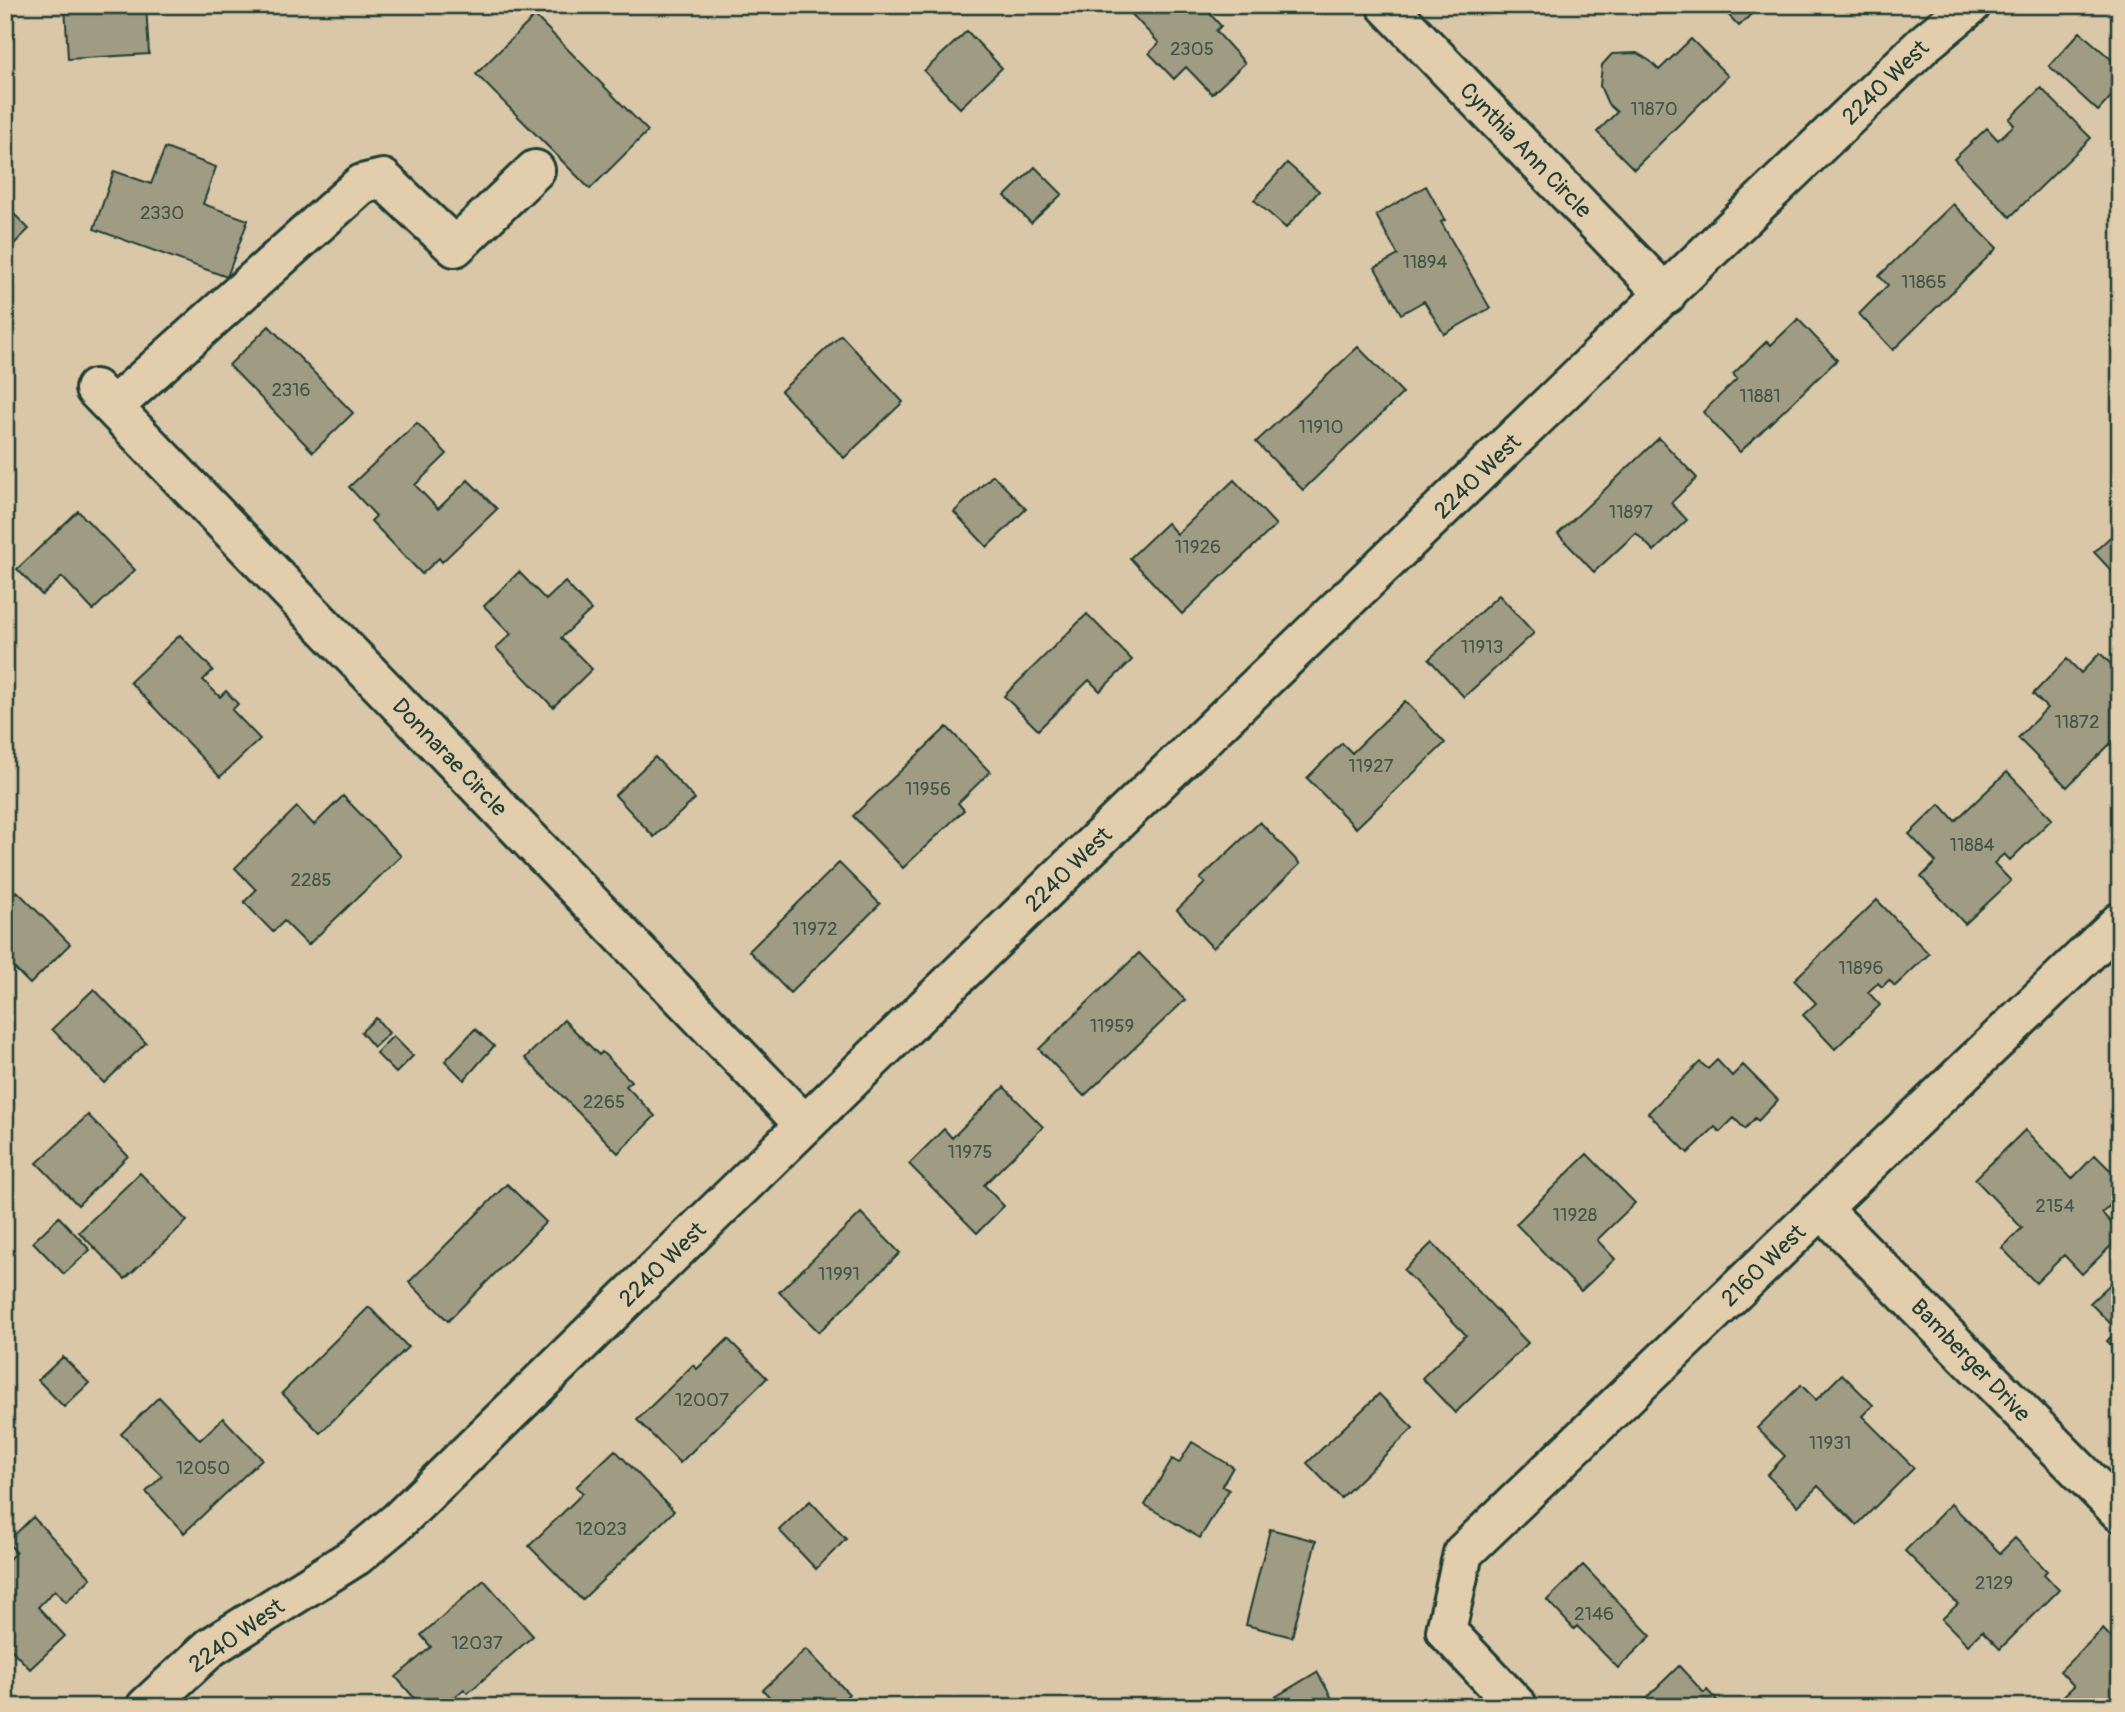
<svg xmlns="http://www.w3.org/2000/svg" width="2125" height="1712" viewBox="0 0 2125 1712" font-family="Pangolin,sans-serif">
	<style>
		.building { fill: #a09c83; stroke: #1f3d34; stroke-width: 2 }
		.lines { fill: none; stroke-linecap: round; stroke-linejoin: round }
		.minor-casing { stroke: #1f3d34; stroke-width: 44 }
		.minor { stroke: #e2cdac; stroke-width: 38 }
		.labels { text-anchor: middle; stroke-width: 5; stroke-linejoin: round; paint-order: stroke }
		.number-label { font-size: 19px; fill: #3f5548 }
		.street-label { font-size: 23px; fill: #1f3d34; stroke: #e2cdac }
	</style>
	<rect width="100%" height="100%" fill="#dac7a7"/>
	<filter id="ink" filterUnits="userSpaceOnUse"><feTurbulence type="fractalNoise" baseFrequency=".0143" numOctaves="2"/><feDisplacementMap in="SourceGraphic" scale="14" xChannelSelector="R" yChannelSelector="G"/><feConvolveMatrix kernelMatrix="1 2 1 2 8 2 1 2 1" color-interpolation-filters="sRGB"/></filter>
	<g filter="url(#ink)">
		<path class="building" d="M65,5H146L149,54L68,59Z
			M1123,5H1202L1221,26L1216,31L1245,63L1212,94L1186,67L1174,79L1149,53L1159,43Z
			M1719,5H1761L1739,26Z
			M535,16L648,131L590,189L476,74Z
			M967,31L1002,68L960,108L924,71Z
			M2080,32L2120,67V87L2098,111L2049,66Z
			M1691,39L1728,76L1634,169L1597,132L1617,112L1608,104L1600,86L1602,65L1612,54L1637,53L1650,61L1659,70Z
			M2041,88L2091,138L2010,217L1954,159L1987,128L1998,140L2014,125L2009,119Z
			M165,148L216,167L203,204L248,220L227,277L94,229L114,171L151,184Z
			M1287,163L1319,191L1286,228L1254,200Z
			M1035,167L1062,194L1031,223L1005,196Z
			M1426,186L1445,220L1441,222L1490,308L1444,334L1424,301L1401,314L1375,268L1398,255L1376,215Z
			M1953,204L1997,248L1893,350L1859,314L1888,285L1879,276Z
			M5,205L29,229L5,253Z
			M1798,319L1837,360L1740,452L1703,412L1737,379L1733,374L1767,341L1771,345Z
			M269,326L353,413L313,452L229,365Z
			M841,335L903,402L844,458L781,391Z
			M1358,347L1403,393L1303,490L1256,442Z
			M417,423L447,454L415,485L438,509L468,480L497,509L442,562L439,558L422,574L371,521L376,516L349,487Z
			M1659,438L1697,478L1671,503L1687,520L1654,551L1636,533L1594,572L1558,534Z
			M993,475L1026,509L987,547L954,512Z
			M1234,480L1276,525L1182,614L1130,558L1167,523L1177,534Z
			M78,511L135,570L93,610L62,577L42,595L17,569Z
			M2120,528V580L2094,552Z
			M519,572L546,600L565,582L591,610L561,638L592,669L553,707L496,648L511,634L484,606Z
			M1499,595L1534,633L1464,697L1429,659Z
			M1087,614L1132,660L1100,691L1089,680L1038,730L1004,696Z
			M180,635L213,670L203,680L220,697L226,691L238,704L232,710L260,739L220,777L130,682Z
			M2100,653L2120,673V734L2067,787L2018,738L2047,708L2033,694L2067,659L2081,673Z
			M1405,701L1445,743L1356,828L1307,778L1342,743L1352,753Z
			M947,727L990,772L958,803L964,810L903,868L853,816Z
			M655,757L695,799L654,837L615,795Z
			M2007,772L2052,819L2010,860L2004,854L1994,863L2011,881L1965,924L1921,877L1936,862L1909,834L1940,804L1955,821Z
			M343,796L401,856L308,945L284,921L273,932L244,902L256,890L235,868L297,807L314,825Z
			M1260,822L1300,864L1213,948L1177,910L1205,883L1200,879Z
			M839,863L880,904L790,993L749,951Z
			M17,891L70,944L30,984L5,959V902Z
			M1877,900L1929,954L1895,986L1889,980L1882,987L1878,983L1868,992L1880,1005L1835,1049L1803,1015L1816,1003L1794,980Z
			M1139,953L1185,1000L1084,1096L1039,1049Z
			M94,989L146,1043L104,1083L52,1029Z
			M376,1018L389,1033L374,1047L361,1032Z
			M564,1020L599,1055L602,1052L631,1081L626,1086L655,1116L618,1153L525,1058Z
			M475,1029L494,1046L464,1080L445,1061Z
			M393,1036L413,1056L396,1073L376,1053Z
			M1717,1060L1732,1076L1743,1065L1778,1100L1758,1121L1755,1118L1745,1129L1734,1118L1720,1132L1715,1127L1688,1153L1648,1113L1700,1062L1708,1069Z
			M1004,1087L1043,1127L984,1185L1004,1206L977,1233L909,1164L944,1129L952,1138Z
			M88,1115L128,1156L78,1205L37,1163Z
			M2025,1130L2072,1179L2095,1155L2120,1180V1196L2102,1213L2120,1232V1237L2082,1274L2064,1255L2036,1283L2002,1248L2022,1228L1975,1179Z
			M1587,1154L1635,1203L1597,1240L1615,1259L1581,1291L1516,1224Z
			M140,1173L187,1221L125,1279L79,1232Z
			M507,1184L546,1222L448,1321L409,1282Z
			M861,1213L900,1253L819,1332L779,1292Z
			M59,1217L90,1250L64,1274L33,1242Z
			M1432,1243L1528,1343L1455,1413L1422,1378L1466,1335L1404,1270Z
			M2120,1275V1354L2107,1341L2117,1330L2090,1303Z
			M369,1307L408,1347L320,1433L282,1393Z
			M728,1339L767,1378L680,1463L637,1420L693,1365L697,1369Z
			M63,1357L89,1383L64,1407L38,1380Z
			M1842,1374L1873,1405L1862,1416L1914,1468L1857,1525L1818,1486L1798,1506L1767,1475L1785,1456L1757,1428L1801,1385L1816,1400Z
			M1379,1394L1413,1428L1341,1498L1307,1463Z
			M159,1397L200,1440L223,1418L262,1459L184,1533L146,1492L162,1476L121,1434Z
			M1192,1442L1233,1467L1222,1486L1229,1490L1200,1538L1145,1505L1172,1459L1179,1463Z
			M615,1450L674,1511L582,1600L529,1546L583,1493L576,1487Z
			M810,1501L846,1539L816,1569L779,1530Z
			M1951,1504L2000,1553L2015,1538L2047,1571L2044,1574L2059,1590L2000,1649L1982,1631L1968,1645L1942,1619L1958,1604L1905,1551Z
			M33,1517L91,1578L66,1602L55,1590L38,1607L65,1636L30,1669L5,1643V1563L16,1552L7,1542Z
			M1270,1529L1316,1541L1292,1637L1246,1625Z
			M1583,1565L1651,1636L1618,1668L1577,1626L1574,1629L1547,1600Z
			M484,1580L533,1636L468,1693L464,1689L443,1707H422L396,1677L431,1647L421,1635Z
			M2103,1629L2118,1645L2120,1643V1707H2057L2055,1704L2074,1686L2060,1671Z
			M806,1649L849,1694L836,1707H779L763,1690Z
			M1679,1666L1704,1693L1707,1690L1723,1707H1651L1644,1700Z
			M1317,1672L1337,1707H1276L1272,1699Z"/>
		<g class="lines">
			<g class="minor-casing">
				<path id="minor" d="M1386,5L1666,295
					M95,389L805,1125
					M113,407L362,184L383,179L455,247L535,170
					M1822,1209L2120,1512
					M146,1707L211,1647L356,1556L397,1522L1080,857L1925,43L1971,5
					M1518,1707L1446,1631L1463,1553L2120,922"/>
			</g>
			<use href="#minor" class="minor"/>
		</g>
	</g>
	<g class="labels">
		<g class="number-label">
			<text x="1192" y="55">2305</text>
			<text x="1654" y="115">11870</text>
			<text x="162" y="219">2330</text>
			<text x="1425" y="268">11894</text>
			<text x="1924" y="288">11865</text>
			<text x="291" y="396">2316</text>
			<text x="1760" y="402">11881</text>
			<text x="1321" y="433">11910</text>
			<text x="1631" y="518">11897</text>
			<text x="1198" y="553">11926</text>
			<text x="1482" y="653">11913</text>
			<text x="2077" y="728">11872</text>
			<text x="1371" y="772">11927</text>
			<text x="928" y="795">11956</text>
			<text x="1972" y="851">11884</text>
			<text x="311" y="886">2285</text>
			<text x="815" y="935">11972</text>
			<text x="1861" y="974">11896</text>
			<text x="1112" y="1032">11959</text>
			<text x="604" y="1108">2265</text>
			<text x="970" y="1158">11975</text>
			<text x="2055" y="1212">2154</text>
			<text x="1575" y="1221">11928</text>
			<text x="839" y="1280">11991</text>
			<text x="702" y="1406">12007</text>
			<text x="1830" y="1449">11931</text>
			<text x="203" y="1474">12050</text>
			<text x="601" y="1535">12023</text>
			<text x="1994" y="1589">2129</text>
			<text x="1594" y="1620">2146</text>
			<text x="477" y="1649">12037</text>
		</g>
		<g class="street-label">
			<text transform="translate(1885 82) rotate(-44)" y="8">2240 West</text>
			<text transform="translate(1526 150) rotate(46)" y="8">Cynthia Ann Circle</text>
			<text transform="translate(1477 476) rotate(-44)" y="8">2240 West</text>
			<text transform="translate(450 757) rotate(46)" y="8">Donnarae Circle</text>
			<text transform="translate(1068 869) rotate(-44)" y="8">2240 West</text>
			<text transform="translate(662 1264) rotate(-44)" y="8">2240 West</text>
			<text transform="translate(1763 1265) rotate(-44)" y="8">2160 West</text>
			<text transform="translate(1971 1360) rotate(46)" y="8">Bamberger Drive</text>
			<text transform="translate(236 1635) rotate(-35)" y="8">2240 West</text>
		</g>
	</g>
	<rect width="2125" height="1712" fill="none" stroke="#e2cdac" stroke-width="28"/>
	<rect x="14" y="14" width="2097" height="1684" fill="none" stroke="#1f3d34" stroke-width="2.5" filter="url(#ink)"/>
</svg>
